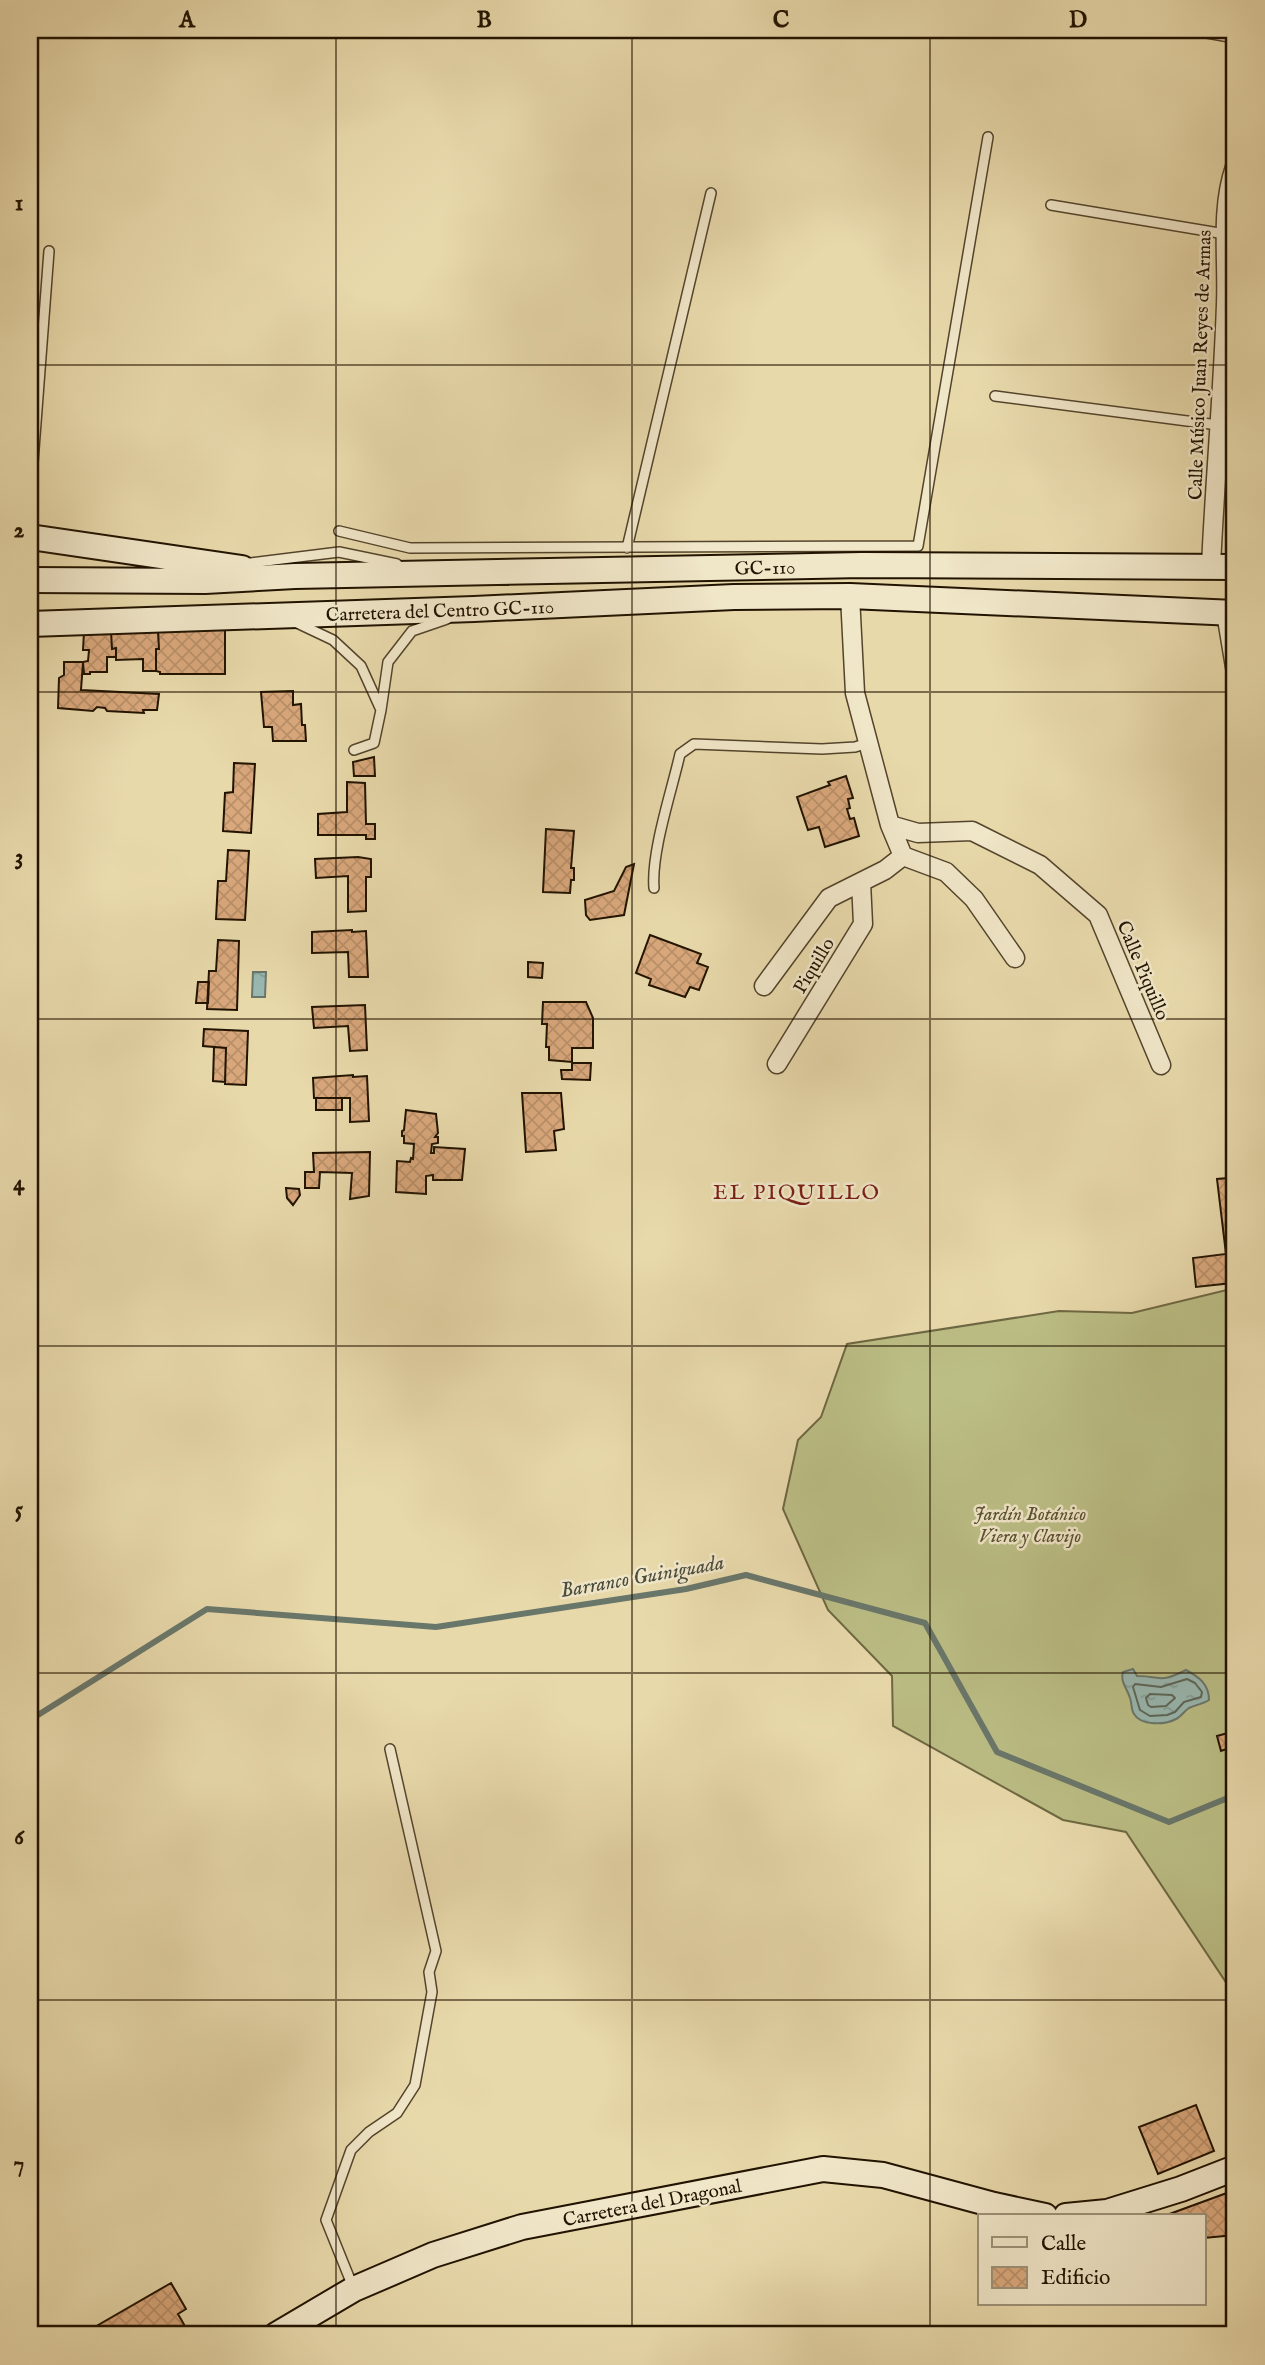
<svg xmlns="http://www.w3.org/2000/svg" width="1265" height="2365" viewBox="0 0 1265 2365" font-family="'IM FELL English',serif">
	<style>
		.garden { fill: #bbbe85; stroke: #6e6842; stroke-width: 2 }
		.water { fill: url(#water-ripples); stroke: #69776b; stroke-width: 2 }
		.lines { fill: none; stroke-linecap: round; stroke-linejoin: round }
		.shore { stroke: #5d6659; stroke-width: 2 }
		.stream { stroke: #69776b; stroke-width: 6 }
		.building { fill: url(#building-cross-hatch); stroke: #211300; stroke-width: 2 }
		.lane-casing { stroke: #53442b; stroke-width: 12 }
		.street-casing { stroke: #53442b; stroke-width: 21 }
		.secondary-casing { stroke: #211300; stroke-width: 28 }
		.lane { stroke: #f0e6c8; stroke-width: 9 }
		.street { stroke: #f0e6c8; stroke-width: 18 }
		.secondary { stroke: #f0e6c8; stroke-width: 24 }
		.grid { fill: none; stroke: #211300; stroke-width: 2; stroke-opacity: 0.55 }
		.labels { text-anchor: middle; stroke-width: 5; stroke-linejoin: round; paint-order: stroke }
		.street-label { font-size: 19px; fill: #211300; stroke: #f0e6c8 }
		.park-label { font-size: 19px; font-style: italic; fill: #574f2f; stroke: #f0e6c8 }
		.neighbourhood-label { font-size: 21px; letter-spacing: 2px; fill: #7a1f14; stroke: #f0e6c8 }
		.water-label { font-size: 21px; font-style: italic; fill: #4b4d3e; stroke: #f0e6c8 }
		.neatline { fill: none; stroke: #211300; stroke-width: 2.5 }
		.grid-label { font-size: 23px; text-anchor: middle; font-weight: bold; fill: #211300 }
	</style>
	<defs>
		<pattern id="water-ripples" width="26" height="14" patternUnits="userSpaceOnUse" patternTransform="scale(1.75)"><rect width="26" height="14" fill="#99b9b2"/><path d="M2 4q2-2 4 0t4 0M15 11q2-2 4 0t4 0" fill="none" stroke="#849e97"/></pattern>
		<pattern id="building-cross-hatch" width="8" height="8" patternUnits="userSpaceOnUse" patternTransform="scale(1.75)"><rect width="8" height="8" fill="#d9a87c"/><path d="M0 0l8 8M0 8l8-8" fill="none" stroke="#ba9069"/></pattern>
	</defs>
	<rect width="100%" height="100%" fill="#e8d9ab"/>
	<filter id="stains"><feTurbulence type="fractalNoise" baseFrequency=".00286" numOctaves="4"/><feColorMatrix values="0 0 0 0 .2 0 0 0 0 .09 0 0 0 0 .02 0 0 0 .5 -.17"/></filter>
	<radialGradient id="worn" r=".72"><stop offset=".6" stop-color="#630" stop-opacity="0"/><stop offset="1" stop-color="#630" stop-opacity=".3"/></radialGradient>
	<path class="garden" d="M1235,1288V2003L1229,1987L1126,1832L1063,1820L893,1726L892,1676L828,1610L783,1509L798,1440L821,1417L847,1344L1059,1311L1132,1313Z"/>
	<path class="water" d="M253,972H266L265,997H252Z
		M1133,1669L1137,1676C1163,1676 1158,1684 1186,1670C1199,1677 1209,1684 1209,1700C1203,1704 1195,1705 1189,1708C1184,1711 1181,1717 1176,1719C1165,1725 1141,1726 1134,1714C1131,1710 1132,1703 1130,1698C1127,1688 1120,1682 1123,1672Z"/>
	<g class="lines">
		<path class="shore" d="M1187,1679L1195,1683L1202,1692L1201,1697L1184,1702L1175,1712L1167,1715L1150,1716L1140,1710L1133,1687L1135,1684L1161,1687Z
			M1150,1694L1172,1695L1175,1698L1166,1706L1151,1707L1148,1705L1146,1698Z"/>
		<path class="stream" d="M30,1720L207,1609L436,1627L686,1589L746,1575L925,1623L997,1752L1169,1822L1235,1795"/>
	</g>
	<path class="building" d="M225,629V674H160V672L156,671V649H159L158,630Z
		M111,631L158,632L159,649H156V671H143V659L116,660V648L112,649Z
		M111,631L112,649L116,648V657H107V672H90V674H84L83,662L88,661L89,650H83L84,632Z
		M64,662H83L81,690L159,694L157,710H143L144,713L107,711L105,708L97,707L93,711L58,708L59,678L64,675Z
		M293,691V705L301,704L302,725H305L306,741H273L272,727H264L261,692Z
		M374,757L375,776H354L353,762Z
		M234,763L255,764L251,833L223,831L225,793L233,792Z
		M846,776L853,798L848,799L850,808L847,809L850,819L854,818L859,836L825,847L819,827L808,830L797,797L830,785L828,782Z
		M347,782L365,783L366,824H375V839H366V835H318V814L347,812Z
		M546,829L574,831L571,868H574V880H571L570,893L543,892Z
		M228,850L249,851L245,920L216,919L218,881H226Z
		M358,857L371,859V877H366V911L348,912V876L316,878L315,859Z
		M634,864L624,915L590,920L586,915L585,900L614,891L626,867Z
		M352,930V932L366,931L368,977H349L348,952L312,953V932Z
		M650,935L701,954L697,963L708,967L699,990L690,987L685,997L649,985L651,979L636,973Z
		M218,940L239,941L237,1010L207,1009L209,971H216Z
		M528,962L543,963L542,978L528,977Z
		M198,982H209L208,1003H196Z
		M543,1002H586L593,1018V1048H572V1062L549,1060V1047H546L547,1024H542Z
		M365,1005L367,1050L350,1051L348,1026L314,1028L312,1007Z
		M204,1029L248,1031L246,1085L225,1084L226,1048L203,1046Z
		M214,1047L226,1048L225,1082L213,1081Z
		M572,1063H591L590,1080L562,1079L561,1070H572Z
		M353,1075V1077L367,1076L369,1121L350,1122V1098H314L313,1078Z
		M522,1093H561L564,1129L554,1131L556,1150L526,1152Z
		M316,1098H342V1110H316Z
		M406,1110L436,1114L438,1133L435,1137H438V1143L432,1144L431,1153H434V1147L465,1149L462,1180H433V1175L426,1176V1194L396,1192L397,1161L410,1162L411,1158L413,1159L414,1144L404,1143V1136H402V1131L404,1130Z
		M370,1152L369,1196L350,1199L352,1173L320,1172L319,1188H305V1172H314L313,1153Z
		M1235,1168V1274L1231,1275L1232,1283L1196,1287L1193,1258L1226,1254L1217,1179L1228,1178L1227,1169Z
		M286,1188L299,1189L300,1195L293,1205L287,1198Z
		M1235,1731V1746L1221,1751L1217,1736Z
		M1196,2105L1214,2151L1158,2174L1139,2127Z
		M1235,2190V2235L1204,2238V2216H1164Z
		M171,2283L186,2309L178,2314L190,2335H81Z"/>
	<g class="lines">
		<g class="lane-casing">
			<path id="lane" d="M1190,30L1235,38
				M1051,205L1225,234
				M995,396L1218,425
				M30,502L49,251
				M339,531L410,548L918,546L988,137
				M627,548L711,193
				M242,564L339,552L397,564
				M295,622L333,640L361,666L381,710L388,662L412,631L447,619
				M354,750L374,743L381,710
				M654,888C651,852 672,790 680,754L694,744L822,749L855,747L868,743
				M353,2287L326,2220L351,2150L369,2132L397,2113L415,2085L432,1992L429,1972L436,1951L390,1749"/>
		</g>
		<g class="street-casing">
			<path id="street" d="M1211,566C1215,479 1223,392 1226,304C1228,259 1220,210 1235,167
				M850,596L855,693L890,825L918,833L972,831L1040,865L1098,915L1161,1065
				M1226,613L1235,667
				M890,825L903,856L946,872L974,899L1015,958
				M764,986L829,898L885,870L903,856
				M777,1064L863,924L861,882"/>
		</g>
		<g class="secondary-casing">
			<path id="secondary" d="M30,537L242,568
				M30,580L205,581L295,576L862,565L1235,567
				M30,624L474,609L734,597L850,596L1235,613
				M1066,2216L1107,2212L1181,2189L1235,2168
				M276,2335L354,2289L433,2255L522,2227L823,2169L883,2175L994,2205L1045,2216"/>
		</g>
		<use href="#lane" class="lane"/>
		<use href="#street" class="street"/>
		<use href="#secondary" class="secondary"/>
	</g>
	<path class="grid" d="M336,30V2335M632,30V2335M930,30V2335M30,365H1235M30,692H1235M30,1019H1235M30,1346H1235M30,1673H1235M30,2000H1235"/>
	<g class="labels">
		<g class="street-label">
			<text transform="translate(1199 365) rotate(-88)" y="7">Calle Músico Juan Reyes de Armas</text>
			<text transform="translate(765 567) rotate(-1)" y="7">GC-110</text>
			<text transform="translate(440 610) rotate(-2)" y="7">Carretera del Centro GC-110</text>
			<text transform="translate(813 965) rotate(-59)" y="7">Piquillo</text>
			<text transform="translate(1144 970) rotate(67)" y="7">Calle Piquillo</text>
			<text transform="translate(652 2202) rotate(-11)" y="7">Carretera del Dragonal</text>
		</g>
		<g class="park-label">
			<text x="1030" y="1520">Jardín Botánico<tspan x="1030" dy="22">Viera y Clavijo</tspan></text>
		</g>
		<g class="neighbourhood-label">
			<text x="797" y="1199">EL PIQUILLO</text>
		</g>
		<g class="water-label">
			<text transform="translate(642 1576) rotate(-10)" y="7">Barranco Guiniguada</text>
		</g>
	</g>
	<rect width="1265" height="2365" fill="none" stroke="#e8d9ab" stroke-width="77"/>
	<rect x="978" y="2214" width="228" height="91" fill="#f0e6c8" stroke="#9d9278" stroke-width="2"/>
	<rect x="992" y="2237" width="35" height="10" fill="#f0e6c8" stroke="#9d9278" stroke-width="2"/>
	<text x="1041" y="2250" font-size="21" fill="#211300">Calle</text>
	<rect x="992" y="2267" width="35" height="21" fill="url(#building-cross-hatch)" stroke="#9d9278" stroke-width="2"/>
	<text x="1041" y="2284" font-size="21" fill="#211300">Edificio</text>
	<rect x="38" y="38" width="1188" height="2288" class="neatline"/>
	<g class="grid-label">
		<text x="187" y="27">A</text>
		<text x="484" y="27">B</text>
		<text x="781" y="27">C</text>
		<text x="1078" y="27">D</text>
		<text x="19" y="210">1</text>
		<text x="19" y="537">2</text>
		<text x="19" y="864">3</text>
		<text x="19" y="1190">4</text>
		<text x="19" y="1517">5</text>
		<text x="19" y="1844">6</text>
		<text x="19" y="2171">7</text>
	</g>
	<rect width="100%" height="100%" filter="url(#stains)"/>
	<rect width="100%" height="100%" fill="url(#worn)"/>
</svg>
